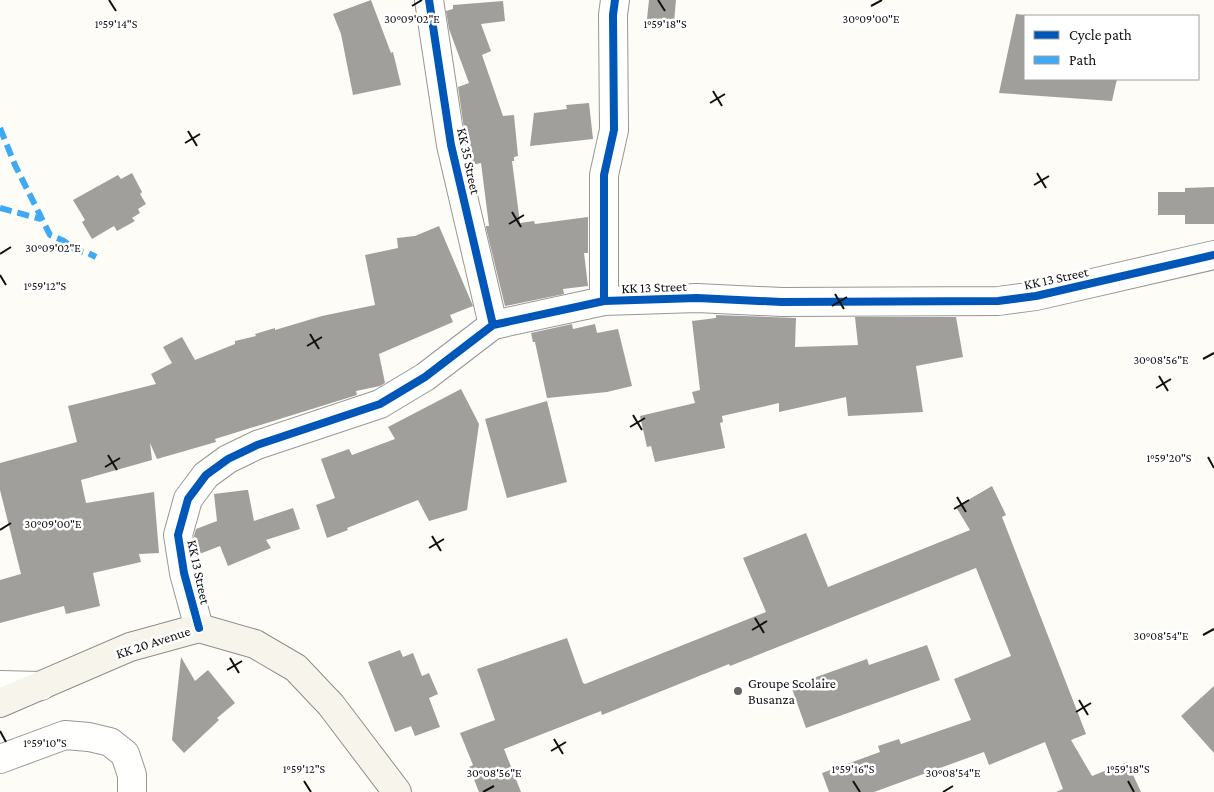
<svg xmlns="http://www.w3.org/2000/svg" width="1214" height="792" viewBox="0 0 1214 792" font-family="'Crimson Pro',serif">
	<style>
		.building { fill: #a19f9c }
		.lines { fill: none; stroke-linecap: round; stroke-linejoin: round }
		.street-casing { stroke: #979795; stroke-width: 30 }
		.secondary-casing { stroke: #8e8d8b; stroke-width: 30 }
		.street { stroke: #fffffe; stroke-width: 28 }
		.secondary { stroke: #f6f4eb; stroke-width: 28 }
		.quiet { stroke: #3fa9f5; stroke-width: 6; stroke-dasharray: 12 6; stroke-linecap: butt }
		.cycleway-casing { stroke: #fff; stroke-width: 11 }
		.cycleway { stroke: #0057b8; stroke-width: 8 }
		.ticks { fill: none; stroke: #111; stroke-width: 2 }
		.poi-dot { fill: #646362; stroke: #fff; stroke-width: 2 }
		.labels { text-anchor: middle; stroke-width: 5; stroke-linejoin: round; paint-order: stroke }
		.street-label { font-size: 14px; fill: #111; stroke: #fff }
		.poi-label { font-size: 14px; fill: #111; stroke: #fff; text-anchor: start }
		.ticks-label { font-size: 12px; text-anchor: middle; fill: #111; stroke: #fff; stroke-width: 5; stroke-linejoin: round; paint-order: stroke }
	</style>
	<rect width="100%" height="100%" fill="#fdfcf7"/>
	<path class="building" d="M371,0L391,53L393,52L401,85L353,95L341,34L333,14Z
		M649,0H676L674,22L647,19Z
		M503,1L505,21L481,24L491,51L482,55L503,116L514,115L518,156L514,157V161H512L520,223L534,221L535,224L588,217V253H584L588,286L563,289L564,294L505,306L486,228V226H489L481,163L472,165L466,142L458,87L469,83L449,29L446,11L453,9V5Z
		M1016,14L1025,15V79H1117L1112,101L999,93Z
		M589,103L593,139L530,146L534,113L567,109L566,105Z
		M132,173L142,192L140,194L146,204L138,209L140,213L132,218L135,221L117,231L114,226L92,239L82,222L85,220L73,200L118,175L121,179Z
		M1214,187V224H1185V215H1158V192H1185V188Z
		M439,226L473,306L450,315L453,322L379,354L385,383L380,386L356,391L357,395L215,439L216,442L157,459L150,443L152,460L81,480L86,503L154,492L159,553L139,554L141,562L93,573L100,606L66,614L64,606L0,623V580L21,574L0,490V463L77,442L68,406L156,384L151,374L172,363L163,347L182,337L195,360L235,344V341L256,336L255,334L275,328V330L322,316L375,305L365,255L398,248L397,238L415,236Z
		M716,315L796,318L795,347L858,345L855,317H956L963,357L916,366L923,412L848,416L846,397L779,412V403L722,416L723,422L720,423L725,448L655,462L651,446L647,447L640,416L695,403L692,392L700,390L692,321L716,318Z
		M572,324L573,329L595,324L597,333L618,329L632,386L607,392L547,398L535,342H533L531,333Z
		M461,389L479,424L467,510L429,521L418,500L347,528L348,530L327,538L316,505L335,498L321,459L349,449L352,455L395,439L388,427Z
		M547,401L567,482L507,498L485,419Z
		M992,486L1006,515L1002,517L1086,734L1071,740L1092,776L1127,762L1141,792H1056L1063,789L1045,742L989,765L984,752L874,792H829L822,773L880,752L878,746L899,739L901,744L971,720L954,679L1011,656L976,568L730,666L729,664L602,715L601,711L504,749L521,792H479L469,767L473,765L460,733L495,720L477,669L567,638L583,683L585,684L766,612L743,558L806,533L828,587L970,530L956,507Z
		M246,490H248L254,521L293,508L300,529L266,540L271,548L228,566L220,546L197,555L194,536L196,529L217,521L214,494Z
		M927,645L940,680L806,728L791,686L867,659L869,665Z
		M400,650L403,657L413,653L422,676L429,673L438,694L429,698L440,727L415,736L411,726L395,732L368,662Z
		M181,657L195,681L208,670L235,703L217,718L219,720L184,753L172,740Z
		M1214,686V753L1181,716Z"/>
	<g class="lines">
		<g class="street-casing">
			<path id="street" d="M429,0L451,145L493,325
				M604,301V175L614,130L613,15L615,0
				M199,628L184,573L178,535L188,499L206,475L228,459L257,445L380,404L425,377L493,325L604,301L697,298L782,302L998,301L1036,296L1214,255
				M0,685L41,686
				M0,759L65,735L89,737L110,742L125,754L132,775V792"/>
		</g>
		<g class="secondary-casing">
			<path id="secondary" d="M0,703L130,647L199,628L255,644L296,668L331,705L397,792"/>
		</g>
		<use href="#street" class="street"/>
		<use href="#secondary" class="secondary"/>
		<path class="quiet" d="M0,128L15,165L50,235L64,241L75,250L88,253L96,257
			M0,208L41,219"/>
		<g class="cycleway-casing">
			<path id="cycleway" d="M429,0L451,145L493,325
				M604,301V175L614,130L613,15L615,0
				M199,628L184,573L178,535L188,499L206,475L228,459L257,445L380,404L425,377L493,325L604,301L697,298L782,302L998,301L1036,296L1214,255"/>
		</g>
		<use href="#cycleway" class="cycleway"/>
	</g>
	<path class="ticks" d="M109,0L116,11M658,0L665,11M412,6L422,0M871,6L882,0M713,91L722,106M710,103L725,94M188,131L197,146M185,143L200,134M1037,173L1046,188M1034,185L1049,176M512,212L521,227M509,224L524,215M0,254L11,247M0,275L6,285M835,294L844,309M832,306L847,297M310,334L319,349M307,346L322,337M1203,359L1214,353M1159,376L1168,391M1156,388L1171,379M633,415L642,430M630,427L645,418M108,455L117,470M1208,457L1214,468M105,467L120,458M957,497L966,512M954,509L969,500M0,530L11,523M432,536L441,551M429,548L444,539M755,618L764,633M752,630L767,621M1203,635L1214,629M230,658L239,673M227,670L242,661M1079,700L1088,715M1076,712L1091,703M0,731L6,742M554,739L563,754M551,751L566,742M304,781L311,792M853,781L860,792M1128,781L1134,792M483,792L494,786M943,792L953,786"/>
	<circle class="poi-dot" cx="738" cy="691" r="5"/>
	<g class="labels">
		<g class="street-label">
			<text transform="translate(469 161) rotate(78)" y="5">KK 35 Street</text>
			<text transform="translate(1056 278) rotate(-12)" y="5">KK 13 Street</text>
			<text transform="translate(654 287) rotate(-2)" y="5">KK 13 Street</text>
			<text transform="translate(199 572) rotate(78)" y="5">KK 13 Street</text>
			<text transform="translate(153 642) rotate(-18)" y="5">KK 20 Avenue</text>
		</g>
		<g class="poi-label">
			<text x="748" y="688">Groupe Scolaire<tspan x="748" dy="16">Busanza</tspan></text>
		</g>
	</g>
	<g class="ticks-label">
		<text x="412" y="23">30°09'02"E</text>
		<text x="871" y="23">30°09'00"E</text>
		<text x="116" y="28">1°59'14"S</text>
		<text x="665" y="28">1°59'18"S</text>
		<text x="53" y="252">30°09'02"E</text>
		<text x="45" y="290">1°59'12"S</text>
		<text x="1161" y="364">30°08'56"E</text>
		<text x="1169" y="462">1°59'20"S</text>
		<text x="53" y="528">30°09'00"E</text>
		<text x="1161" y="640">30°08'54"E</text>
		<text x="45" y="747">1°59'10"S</text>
		<text x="304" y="773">1°59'12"S</text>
		<text x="853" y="773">1°59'16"S</text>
		<text x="1128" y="773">1°59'18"S</text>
		<text x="494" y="777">30°08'56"E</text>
		<text x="953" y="777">30°08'54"E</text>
	</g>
	<rect x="1024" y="15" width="175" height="65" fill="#ffffff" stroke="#a0a0a0"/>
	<rect x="1034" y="31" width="25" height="8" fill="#0057b8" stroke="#a0a0a0"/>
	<text x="1069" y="40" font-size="15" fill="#111111">Cycle path</text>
	<rect x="1034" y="56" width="25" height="8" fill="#3fa9f5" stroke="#a0a0a0"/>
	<text x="1069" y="65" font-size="15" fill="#111111">Path</text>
</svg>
